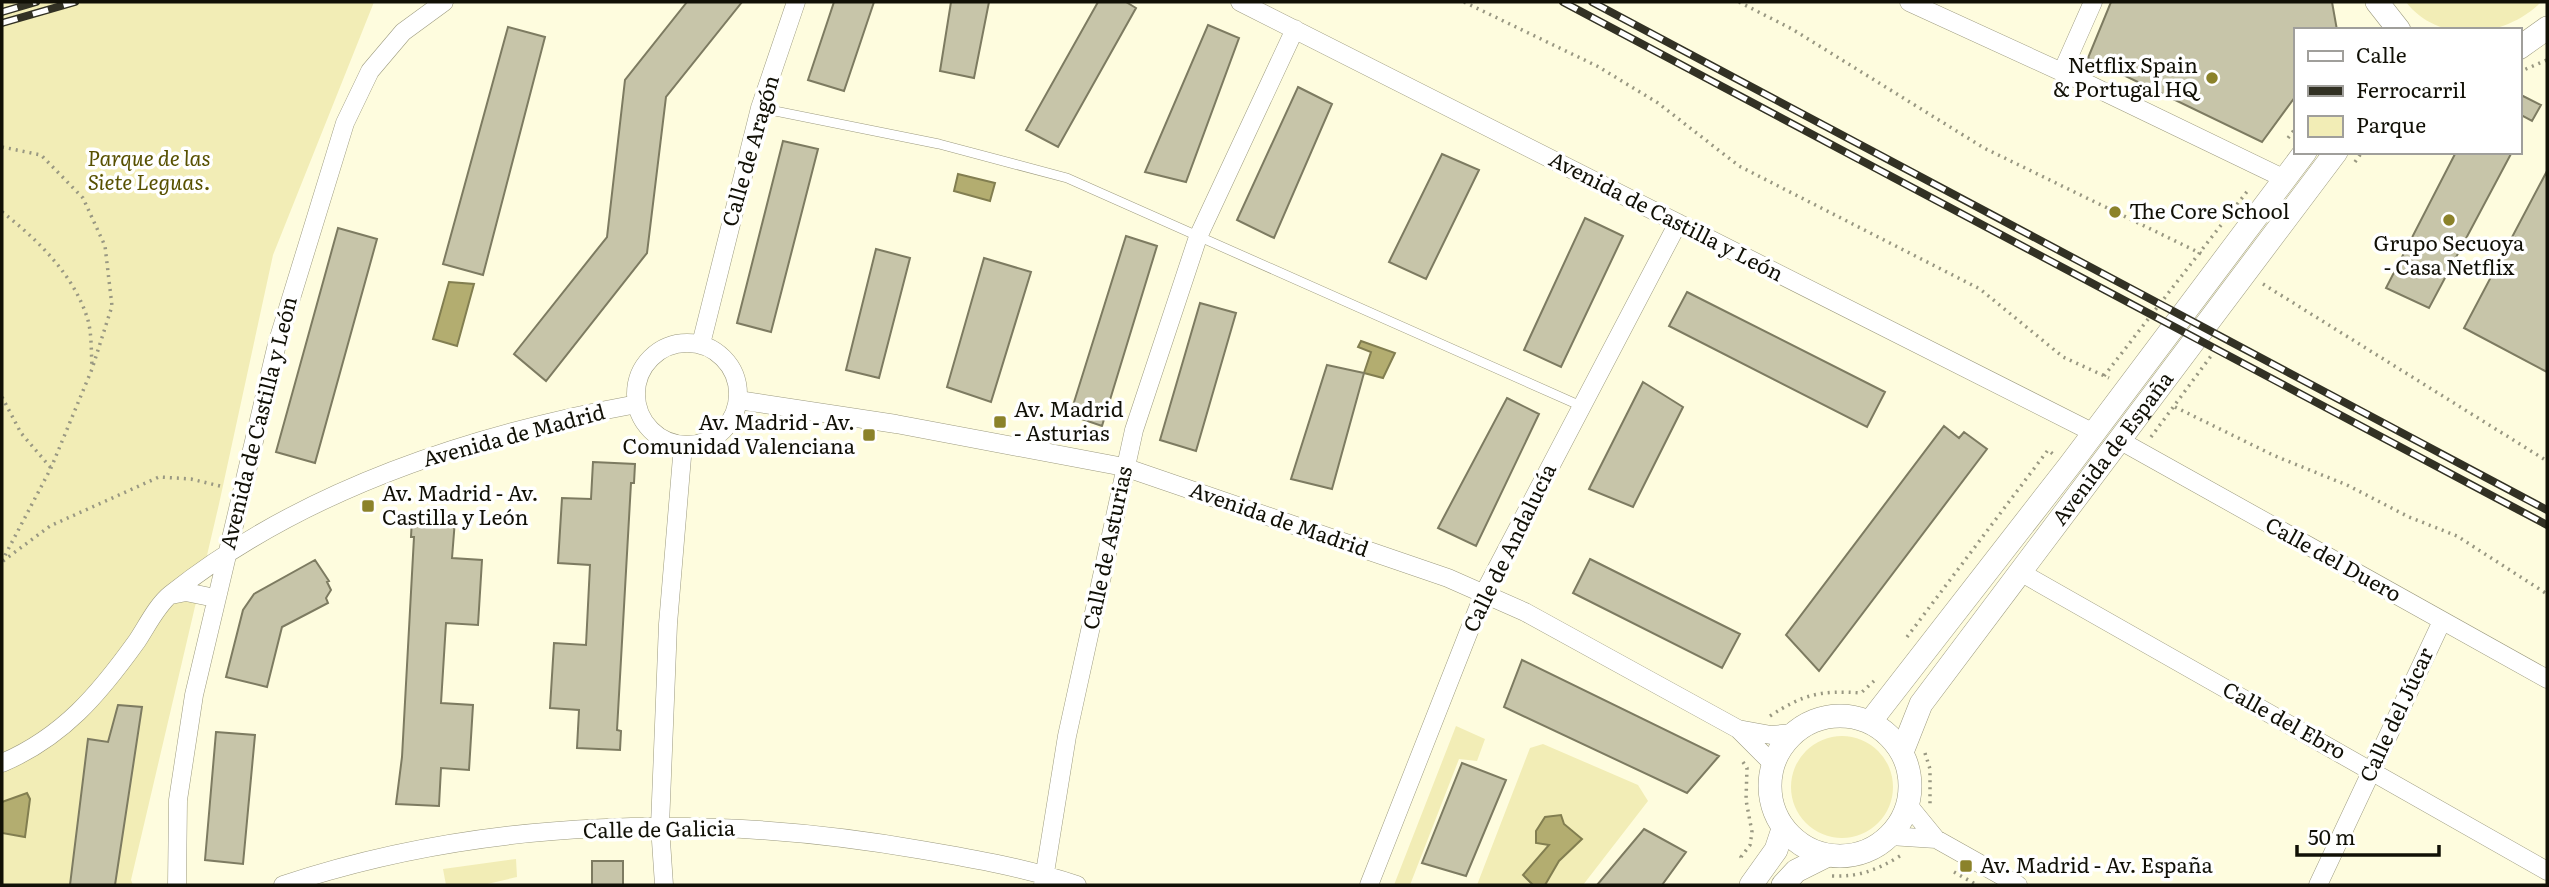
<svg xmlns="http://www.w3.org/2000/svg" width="2549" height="887" viewBox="0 0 2549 887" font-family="Literata,serif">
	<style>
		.green { fill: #f2edb6 }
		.water { fill: #b3ad70; stroke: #827e50; stroke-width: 2 }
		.building { fill: #c7c5a9; stroke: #7d7b61; stroke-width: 2 }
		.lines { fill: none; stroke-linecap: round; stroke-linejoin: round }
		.service-casing { stroke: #9c9a7f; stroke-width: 10 }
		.minor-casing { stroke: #9c9a7f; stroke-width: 19 }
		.tertiary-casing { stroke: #9c9a7f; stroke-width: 24 }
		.path { stroke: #999882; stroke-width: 3.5; stroke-dasharray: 2 5; stroke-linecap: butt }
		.service { stroke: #fff; stroke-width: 9 }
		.minor { stroke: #fff; stroke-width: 18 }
		.tertiary { stroke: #fff; stroke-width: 23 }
		.rail-casing { stroke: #323124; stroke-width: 8 }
		.rail { stroke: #fff; stroke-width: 5; stroke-dasharray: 16; stroke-linecap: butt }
		.poi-dot { fill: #8b822a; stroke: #fff; stroke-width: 2.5 }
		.labels { text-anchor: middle; stroke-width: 7; stroke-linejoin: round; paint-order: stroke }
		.poi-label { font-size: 21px; fill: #111006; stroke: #fff; text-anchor: start }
		.street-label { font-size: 21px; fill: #111006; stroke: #fff }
		.park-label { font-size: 21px; font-style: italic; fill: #575000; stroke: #fff }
	</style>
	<rect width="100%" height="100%" fill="#fefcde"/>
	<path class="green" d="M2,2H374L273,255L219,504L131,880L133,885H2Z
		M2406,2H2541C2506,38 2439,45 2406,2Z
		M1456,726L1485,739L1477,761L1459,759L1410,885H1394Z
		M1791 787a51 51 0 1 1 102 0a51 51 0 1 1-102 0Z
		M1543,744L1638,785L1648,801L1583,885H1477L1530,748Z
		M516,859L517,877L483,885H446L443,869Z"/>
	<path class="water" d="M958,174L995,183L990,201L954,191Z
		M449,282L474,284L457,346L433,339Z
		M1361,341L1395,353L1383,378L1364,373L1371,352L1358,347Z
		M27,793L30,799L25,837L2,833V802Z
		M1561,815L1564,824L1582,839L1559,861L1545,885H1533L1523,875L1549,845L1536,843V831L1545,817Z"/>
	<path class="building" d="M687,2H742L666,97L647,253L546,381L514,354L607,237L625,80Z
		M834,2H874L844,91L808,80Z
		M951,2H989L974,78L940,71Z
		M1098,2H1126L1136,8L1058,147L1026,130Z
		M2111,2H2332L2337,30H2295V97L2262,142L2088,58Z
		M1208,25L1239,38L1186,182L1145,172Z
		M508,27L545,37L483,275L443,264Z
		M1298,87L1332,104L1274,238L1237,220Z
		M2519,94L2541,105L2532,121L2519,114Z
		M783,141L818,149L771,332L737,323Z
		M2456,152H2512L2429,308L2386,288Z
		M1442,154L1479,170L1426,279L1389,262Z
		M2547,171V372L2464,328Z
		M1585,218L1623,236L1561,367L1524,350Z
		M338,228L377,239L315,463L276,452Z
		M1126,236L1157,246L1102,426L1070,415Z
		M876,249L910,258L879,378L846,370Z
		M984,258L1031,272L991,402L947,387Z
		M1687,292L1885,392L1867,427L1669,326Z
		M1200,303L1236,313L1196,451L1160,440Z
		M1327,365L1364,373L1332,489L1291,479Z
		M1643,382L1683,407L1633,507L1589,489Z
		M1507,398L1539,414L1476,546L1438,528Z
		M1944,426L1959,438L1964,432L1987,449L1819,671L1786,635Z
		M593,462L635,464L634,483H631L617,730L621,731L620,750L577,748L579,710L550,708L554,643L586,645L590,565L558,563L562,498L591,499Z
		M412,517L455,520L452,558L482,560L478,625L446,623L441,703L473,705L469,770L441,768L439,806L396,804L402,757L414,537H411Z
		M1590,559L1740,634L1722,668L1573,593Z
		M315,560L329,581L327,582L331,590L326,598L328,603L282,627L267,687L226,677L243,610L254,594Z
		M1522,660L1719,756L1687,793L1504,707Z
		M118,705L142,707L115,885H70L88,739L108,742Z
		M216,732L255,735L243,864L205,860Z
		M1462,763L1506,780L1466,876L1422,863Z
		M1644,829L1686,852L1662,885H1597Z
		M592,861H623V885H592Z"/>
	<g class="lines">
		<g class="service-casing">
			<path id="service" d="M760,108L939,144L1067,178L1581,406"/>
		</g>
		<g class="minor-casing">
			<path id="minor" d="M1240,2L2092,432
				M1909,2L2088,84L2285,179
				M2062,72L2093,2
				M636 394a51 51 0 1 1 102 0a51 51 0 1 1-102 0Z
				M701,344L760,108L796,2
				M738,400L896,424L1124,467L1448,578L1525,612L1738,729L1773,764
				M2119,440L2547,679
				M2020,572L2547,871
				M171,595L186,592L215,598
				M1738,729L1771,735L1794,733
				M2,763C63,737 99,694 137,641C147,626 157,605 171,594C303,489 473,434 637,404
				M1909,806L1936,839L2018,885
				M1890,836L1936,839
				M177,885L178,800L194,695L277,344L345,123L370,71L403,32L444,2
				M283,885C487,817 712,813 922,850C975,859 1026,868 1077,885
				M664,885L660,826L668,624L683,445
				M1043,885L1067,736L1134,430L1198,237L1295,29
				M1369,885L1484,593L1678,223
				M2318,885L2442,621"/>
		</g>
		<g class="tertiary-casing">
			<g id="tertiary">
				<path d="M2377,2L2399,30"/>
				<path d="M2519,48L2547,28"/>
				<circle cx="1840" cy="786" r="70"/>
				<path d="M1870,722L2069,466L2305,152"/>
				<path id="s1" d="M1902,752L1921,704L2336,152"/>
				<path d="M1751,885L1776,850L1783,829"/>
				<path d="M1783,885L1796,871L1826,856"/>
			</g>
		</g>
		<path class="path" d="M1464,2L1597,66L1658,103L1739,166L1980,289L2063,357L2109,378
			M1739,2L1792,29L1984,148L2204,255
			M2519,72L2547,60
			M2288,138L2295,129
			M2,147L41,155L83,198L105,246L112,306L92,369L51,468L2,561
			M2355,162L2362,152
			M2,212C37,239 73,274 87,317C92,332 91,351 92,366
			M2263,284L2547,461
			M2104,376L2249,189
			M2,397L21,433L51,468
			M2175,407L2275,456L2347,485L2409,517L2457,536L2547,594
			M2151,437L2211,356
			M3,561L50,526L159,477L191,479L224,487
			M1907,637L2048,450L2053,454
			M1770,716C1804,694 1821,690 1861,693L1874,681
			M1925,753L1930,769V804
			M1743,762L1747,768L1746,800L1752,832L1750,845L1741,857L1743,859
			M1954,872L1977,885
			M1832,876C1859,877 1877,870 1900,856"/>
		<use href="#service" class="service"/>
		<use href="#minor" class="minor"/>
		<use href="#tertiary" class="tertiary"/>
		<g class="rail-casing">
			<path id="rail" d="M1563,2L2547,525
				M1592,2L2547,510
				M2,12L36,2
				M2,23L75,2"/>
		</g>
		<use href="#rail" class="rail"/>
	</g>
	<g class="poi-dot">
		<circle cx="2212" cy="78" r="7"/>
		<circle cx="2115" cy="212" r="7"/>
		<circle cx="2449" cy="220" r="7"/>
		<rect x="993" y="415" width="14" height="14" rx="3.5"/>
		<rect x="862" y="428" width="14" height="14" rx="3.5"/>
		<rect x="361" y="499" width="14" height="14" rx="3.5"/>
		<rect x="1959" y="859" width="14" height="14" rx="3.5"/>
	</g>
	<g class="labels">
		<g class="poi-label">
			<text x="2198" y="73" text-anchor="end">Netflix Spain<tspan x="2198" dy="24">&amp; Portugal HQ</tspan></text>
			<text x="2129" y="219">The Core School</text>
			<text x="2449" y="251" text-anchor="middle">Grupo Secuoya<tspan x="2449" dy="24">- Casa Netflix</tspan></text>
			<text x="1014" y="417">Av. Madrid<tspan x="1014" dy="24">- Asturias</tspan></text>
			<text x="855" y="430" text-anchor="end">Av. Madrid - Av.<tspan x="855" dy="24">Comunidad Valenciana</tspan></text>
			<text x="382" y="501">Av. Madrid - Av.<tspan x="382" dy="24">Castilla y León</tspan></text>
			<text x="1980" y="873">Av. Madrid - Av. España</text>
		</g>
		<g class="street-label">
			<text transform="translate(751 151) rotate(-74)" y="7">Calle de Aragón</text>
			<text transform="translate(1666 217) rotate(27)" y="7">Avenida de Castilla y León</text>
			<text transform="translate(259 423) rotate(-76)" y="7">Avenida de Castilla y León</text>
			<text transform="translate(514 436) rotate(-15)" y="7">Avenida de Madrid</text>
			<text dy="7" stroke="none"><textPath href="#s1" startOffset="371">Avenida de España</textPath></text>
			<text transform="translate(1279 520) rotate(19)" y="7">Avenida de Madrid</text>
			<text transform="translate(1108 548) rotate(-78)" y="7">Calle de Asturias</text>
			<text transform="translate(1510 548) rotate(-64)" y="7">Calle de Andalucía</text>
			<text transform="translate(2333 560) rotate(29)" y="7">Calle del Duero</text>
			<text transform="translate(2397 715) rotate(-65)" y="7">Calle del Júcar</text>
			<text transform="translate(2284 721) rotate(29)" y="7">Calle del Ebro</text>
			<text transform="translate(659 830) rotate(-1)" y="7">Calle de Galicia</text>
		</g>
		<g class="park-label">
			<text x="149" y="166">Parque de las<tspan x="149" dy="24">Siete Leguas.</tspan></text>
		</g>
	</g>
	<rect width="2549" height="887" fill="none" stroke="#111006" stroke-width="7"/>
	<rect x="2294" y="28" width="228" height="126" fill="#ffffff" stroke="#a09f9b" stroke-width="2"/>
	<rect x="2308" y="51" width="35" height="10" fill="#ffffff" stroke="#a09f9b" stroke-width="2"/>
	<text x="2356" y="63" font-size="21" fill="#111006">Calle</text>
	<rect x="2308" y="86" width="35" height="10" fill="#323124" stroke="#a09f9b" stroke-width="2"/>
	<text x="2356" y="98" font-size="21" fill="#111006">Ferrocarril</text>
	<rect x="2308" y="116" width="35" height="21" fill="#f2edb6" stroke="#a09f9b" stroke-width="2"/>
	<text x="2356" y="133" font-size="21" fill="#111006">Parque</text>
	<path d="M2297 845v10h142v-10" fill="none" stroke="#111006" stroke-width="3.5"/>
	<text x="2308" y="845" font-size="21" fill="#111006" stroke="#ffffff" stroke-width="5" paint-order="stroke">50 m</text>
</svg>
